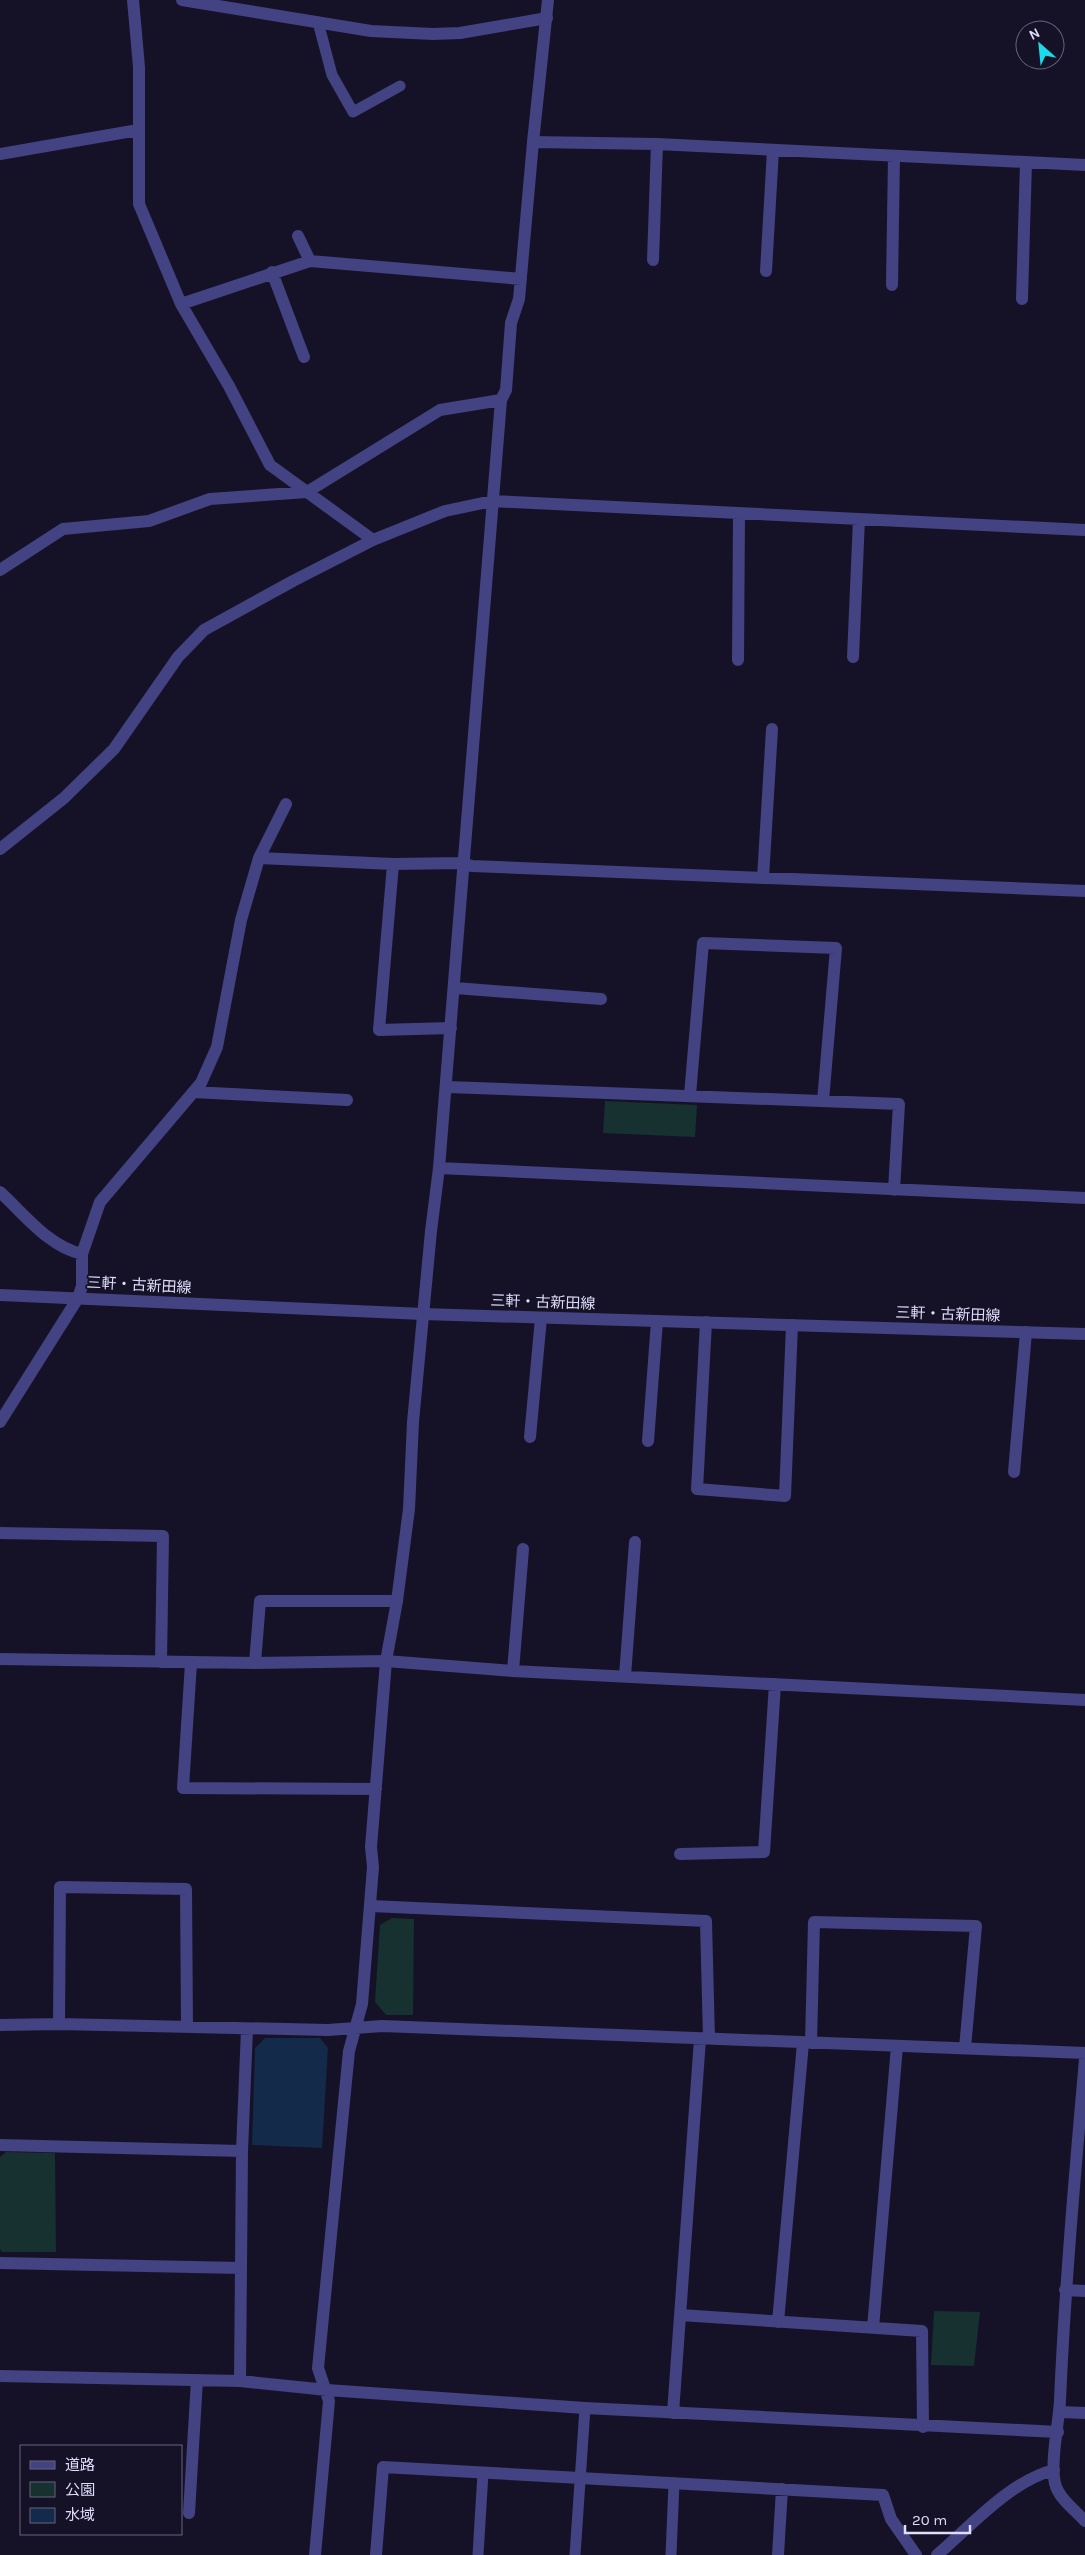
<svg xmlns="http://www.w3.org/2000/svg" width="1085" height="2555" viewBox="0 0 1085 2555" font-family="Karla,'Noto Sans JP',sans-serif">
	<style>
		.green { fill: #16312f }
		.water { fill: #142a4a }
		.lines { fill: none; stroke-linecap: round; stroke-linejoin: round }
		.service { stroke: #434282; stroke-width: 11 }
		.minor { stroke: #434282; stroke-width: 12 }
		.tertiary { stroke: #434282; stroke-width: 12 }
		.labels { text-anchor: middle; stroke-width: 4; stroke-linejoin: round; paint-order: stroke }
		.street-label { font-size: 15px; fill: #dfdcfc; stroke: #151227 }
	</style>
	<rect width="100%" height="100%" fill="#151227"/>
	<path class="green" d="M605,1101L697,1105L695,1137L603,1133Z
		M392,1918L414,1919L413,2015H386L375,2002L380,1925Z
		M6,2152L55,2153L56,2252H2L0,2249V2157Z
		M934,2311L980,2312L974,2366L931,2365Z"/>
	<path class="water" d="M265,2038H320L328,2048L322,2148L252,2145L255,2048Z"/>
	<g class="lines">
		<path class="service" d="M318,22L332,75L353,112L400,86
			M478,2555L483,2473
			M575,2555L585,2408
			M671,2555L674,2483"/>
		<path class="minor" d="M133,0L139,67V204L181,304L229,386L270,465L373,540
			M182,0L371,31L433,34L460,33L547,18
			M0,154L138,130
			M1085,165L657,144L533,142L519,299L511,323L506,390L501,400L439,1168L1085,1198
			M298,236L310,261
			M653,260L657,144
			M766,271L773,150
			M272,272L304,357
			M892,285L894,156
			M1022,299L1026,162
			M181,304L310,261L521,279
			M0,570L63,529L149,521L210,499L307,492L440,410L501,400
			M853,657L859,519
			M738,660L739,514
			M0,849L64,798L114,749L178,657L204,630L293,581L373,540L445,511L492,501L1085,530
			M259,858L393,864L462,863L472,866L1085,891
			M393,864L379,1030L451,1028
			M763,878L772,729
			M455,988L601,999
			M447,1087L899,1104L894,1190
			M193,1092L347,1100
			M690,1095L703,943L836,948L823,1101
			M0,1192C24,1214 49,1247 82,1254
			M706,1322L697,1489L785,1496L792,1325
			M0,1422L78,1298L82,1286V1254L100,1202L201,1083L217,1047L241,920L259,858L286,804
			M530,1437L541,1318
			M648,1441L657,1321
			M1014,1472L1026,1332
			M0,1533L163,1536L161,1662
			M0,1659L255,1663L386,1661L513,1671L1085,1700
			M191,1663L183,1788L376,1789
			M255,1663L260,1601H397
			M513,1671L523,1549
			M625,1676L635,1542
			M680,1854L764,1852L775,1684
			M371,1906L706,1921L709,2039
			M59,2024L60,1887L186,1889L187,2026
			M0,2025L59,2024L328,2030L382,2026L1085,2053
			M811,2043L814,1922L976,1926L965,2048
			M1085,2059C1075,2173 1065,2286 1060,2400C1059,2422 1050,2462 1055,2483C1058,2498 1075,2510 1085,2521
			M0,2145L242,2151
			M0,2263L241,2268
			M1065,2290L1085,2291
			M680,2315L922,2331L923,2427
			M778,2322L803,2043
			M873,2328L897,2046
			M0,2376L240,2381L327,2390L585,2408L1058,2432
			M240,2381L242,2151L247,2029
			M1060,2412L1085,2413
			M673,2413L700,2039
			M189,2513L197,2380
			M315,2555L329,2401L318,2368L349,2051L362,2004L373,1867L371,1847L386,1661
			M376,2555L383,2467L883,2495L891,2519L916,2555
			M778,2555L782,2489
			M937,2555C971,2526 1010,2481 1054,2470"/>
		<path class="tertiary" d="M533,142L548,0
			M0,1295L423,1314L1085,1334
			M386,1661L397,1601L409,1509L413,1422L431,1231L439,1168"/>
	</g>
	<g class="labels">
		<g class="street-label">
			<text transform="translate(139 1285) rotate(3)" y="5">三軒・古新田線</text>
			<text transform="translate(543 1302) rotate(2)" y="5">三軒・古新田線</text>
			<text transform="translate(948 1314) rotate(2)" y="5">三軒・古新田線</text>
		</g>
	</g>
	<rect x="20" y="2445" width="162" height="90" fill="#151227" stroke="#66637c"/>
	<rect x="30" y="2461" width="25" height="8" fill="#434282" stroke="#66637c"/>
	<text x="65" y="2470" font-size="15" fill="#dfdcfc">道路</text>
	<rect x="30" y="2482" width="25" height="15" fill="#16312f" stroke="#66637c"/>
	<text x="65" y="2495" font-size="15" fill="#dfdcfc">公園</text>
	<rect x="30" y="2508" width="25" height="15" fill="#142a4a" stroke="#66637c"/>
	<text x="65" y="2520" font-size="15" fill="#dfdcfc">水域</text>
	<g transform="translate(1040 45) rotate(333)"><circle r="24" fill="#151227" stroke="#66637c"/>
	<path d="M0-4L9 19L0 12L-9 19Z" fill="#1adbea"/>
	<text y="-8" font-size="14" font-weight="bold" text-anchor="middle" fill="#dfdcfc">N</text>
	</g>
	<path d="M905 2525v8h65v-8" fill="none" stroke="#dfdcfc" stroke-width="2.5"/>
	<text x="912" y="2525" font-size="15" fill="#dfdcfc" stroke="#151227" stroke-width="4" paint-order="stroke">20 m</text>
</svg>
